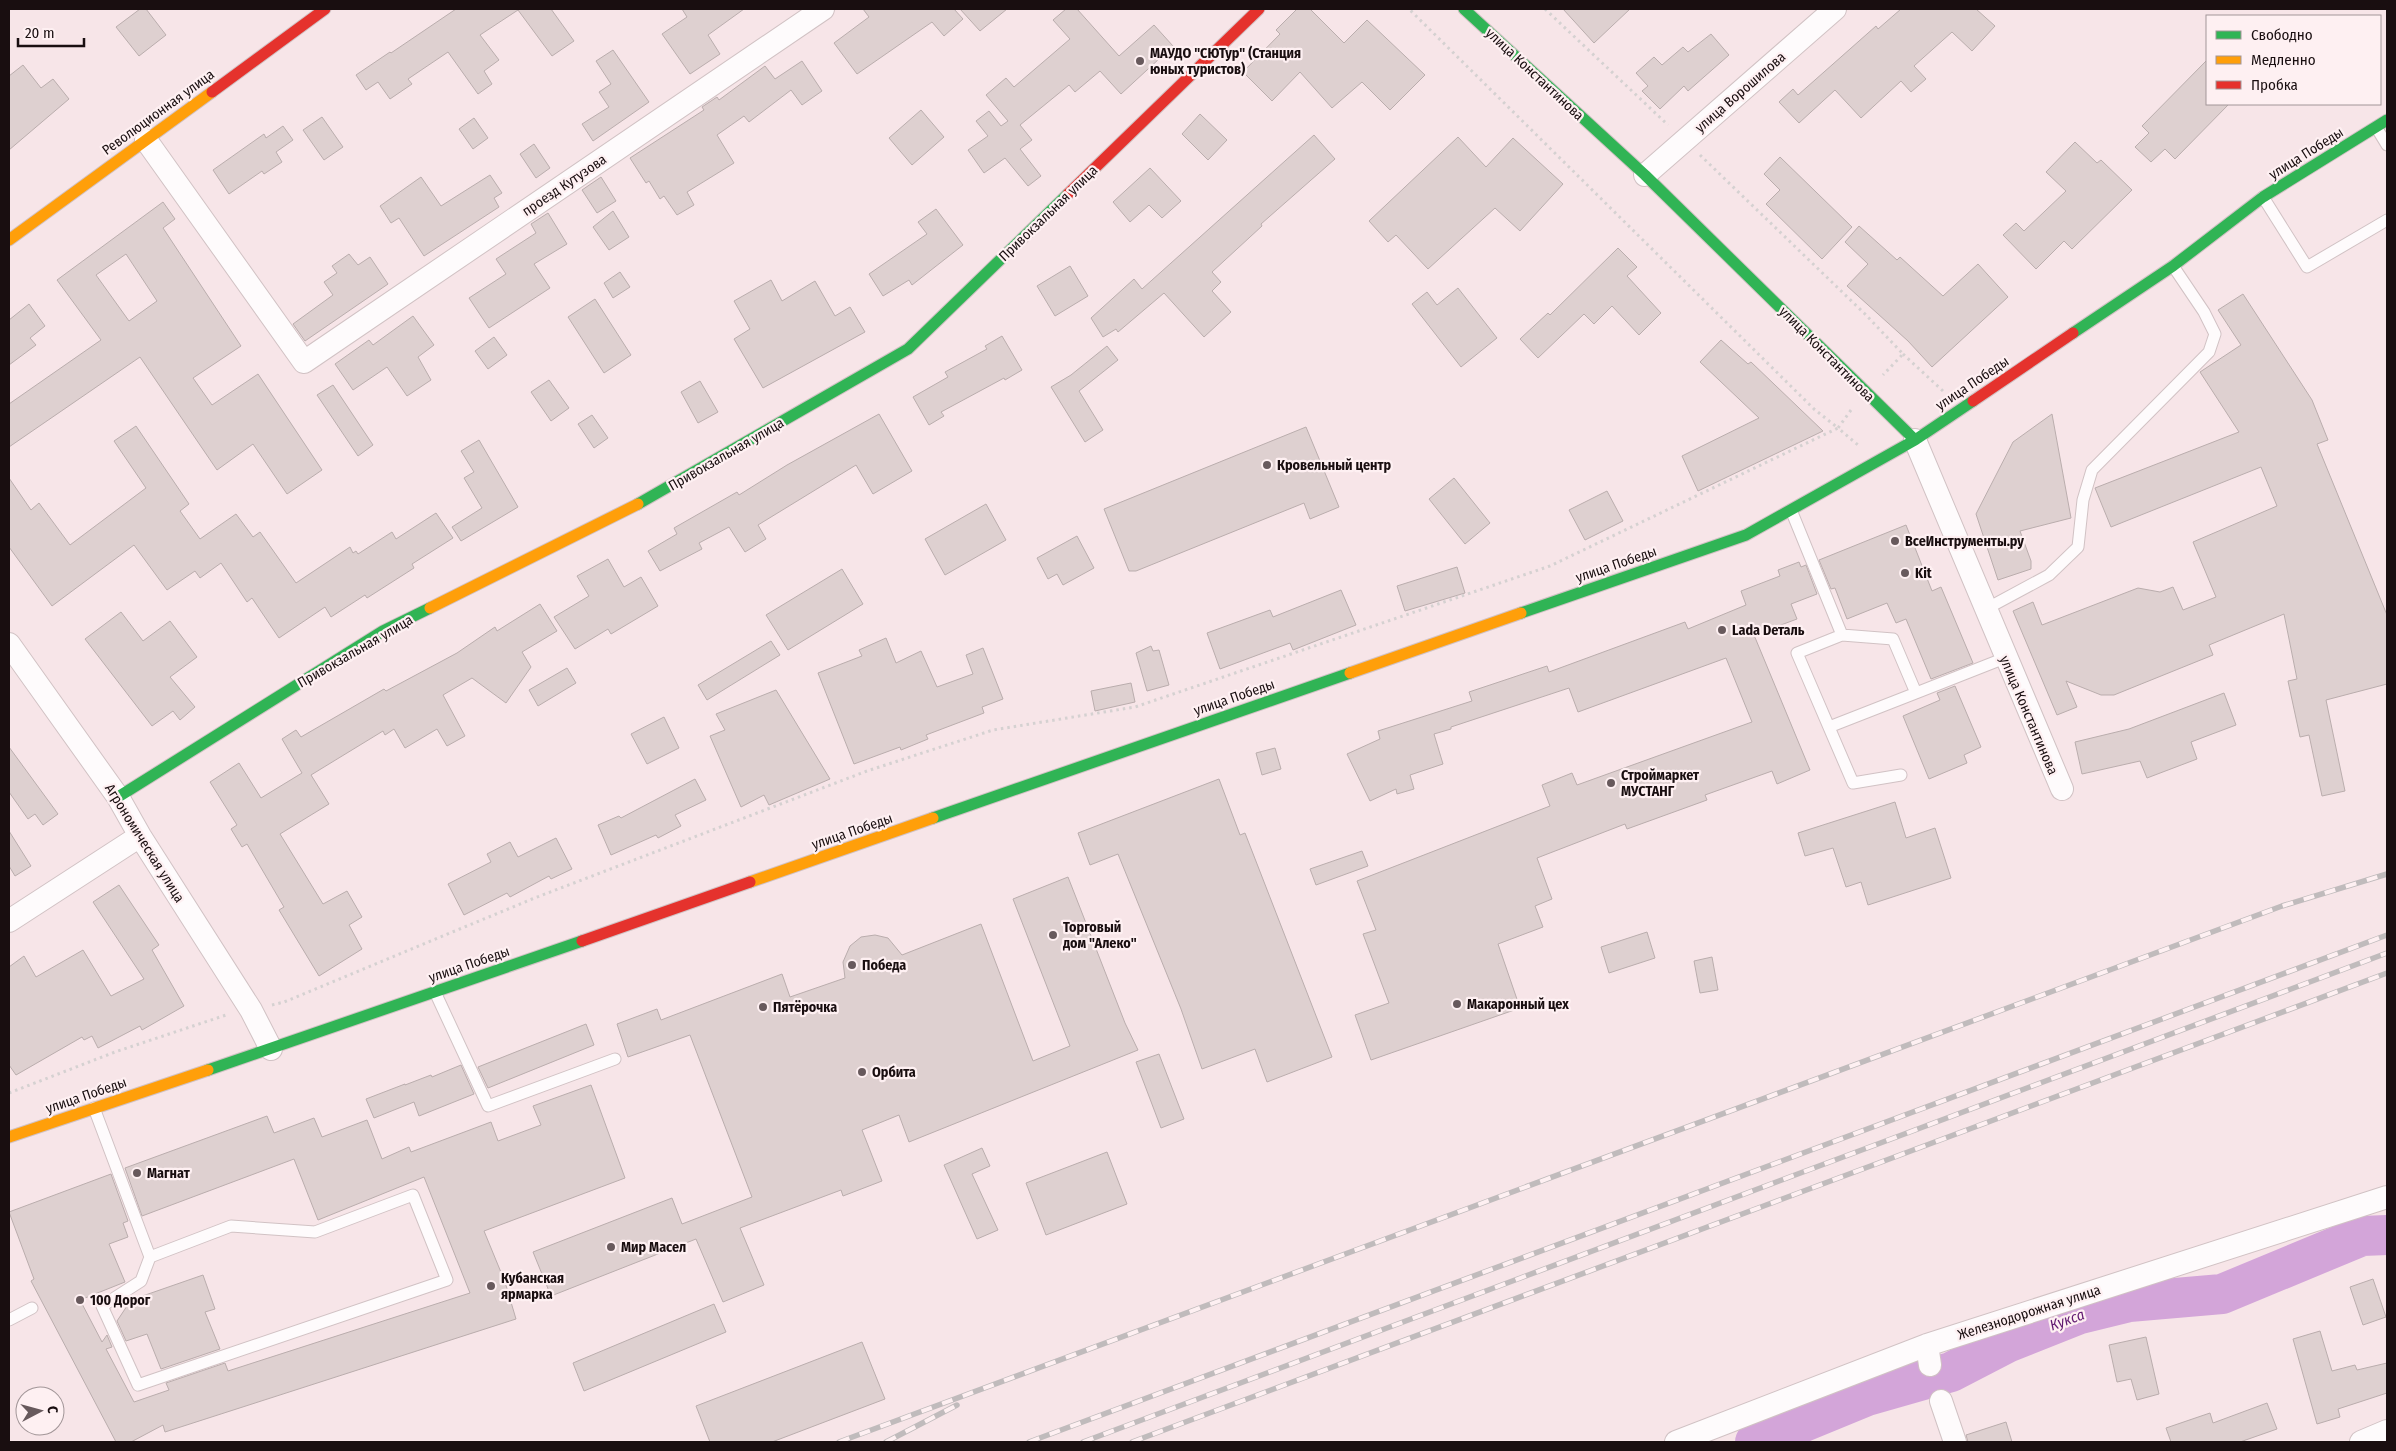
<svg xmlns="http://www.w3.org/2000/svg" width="2396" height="1451" viewBox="0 0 2396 1451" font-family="'Fira Sans Condensed',sans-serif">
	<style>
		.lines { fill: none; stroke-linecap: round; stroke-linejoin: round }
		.river { stroke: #d3a5d9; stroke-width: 40 }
		.building { fill: #ded0d0; stroke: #baadad; fill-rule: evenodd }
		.lane-casing { stroke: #d1c2c4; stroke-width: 13 }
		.street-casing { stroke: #d1c2c4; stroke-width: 24 }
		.fast-casing { stroke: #d1c2c4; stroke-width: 13 }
		.slow-casing { stroke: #d1c2c4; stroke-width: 13 }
		.jam-casing { stroke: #d1c2c4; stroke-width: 13 }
		.path { stroke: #d5d1d1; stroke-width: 3; stroke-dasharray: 2.5 4; stroke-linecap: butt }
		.lane { stroke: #fefbfc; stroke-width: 11 }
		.street { stroke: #fefbfc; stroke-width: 22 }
		.fast { stroke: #30b455; stroke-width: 11 }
		.slow { stroke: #ff9f0a; stroke-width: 11 }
		.jam { stroke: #e5322d; stroke-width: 11 }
		.rail-casing { stroke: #c0bbbc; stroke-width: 5.5 }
		.rail { stroke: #fef0f2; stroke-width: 4; stroke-dasharray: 11; stroke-linecap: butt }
		.poi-dot { fill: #67595c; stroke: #fef0f2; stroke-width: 2 }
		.labels { text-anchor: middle; stroke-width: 4.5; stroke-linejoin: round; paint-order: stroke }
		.poi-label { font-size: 14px; font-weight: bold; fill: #190e10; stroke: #fef0f2; text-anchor: start }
		.street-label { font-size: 14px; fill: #190e10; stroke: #fef0f2 }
		.water-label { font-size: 15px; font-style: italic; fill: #611a71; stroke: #fef0f2 }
	</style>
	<rect width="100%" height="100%" fill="#f7e5e8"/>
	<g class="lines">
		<path class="river" d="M1755,1442L1867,1396L1951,1372L2007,1343L2080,1314L2129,1302L2222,1294L2362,1236L2387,1235"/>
	</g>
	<path class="building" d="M140,9H146L166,35L139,56L116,27Z
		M456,9H551L574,41L552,56L518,10L480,35L499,60L484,71L492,84L478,94L448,52L408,79L412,84L390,99L378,82L366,90L356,75L390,52L391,53Z
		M682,9H744L708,35L720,54L690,74L662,34L687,17Z
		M863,9H954L963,19L944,36L932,22L857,74L834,43L869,17Z
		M960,9H1007L980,31Z
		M1066,9H1077L1119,56L1154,25L1173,46L1121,94L1100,71L1075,92L1069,85L1020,125L1032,140L1020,149L1041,176L1028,186L1005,158L984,173L968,150L988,136L976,121L989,111L1001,126L1008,121L986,95L1006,78L1014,87L1070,39L1053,20Z
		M1297,9H1310L1344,43L1367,20L1425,75L1390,110L1362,82L1332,108L1300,72L1272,101L1243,72L1280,34L1276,30Z
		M1563,9H1630L1594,43Z
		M1901,9H1976L1995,26L1972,51L1952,32L1914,66L1926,79L1911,92L1901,81L1861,118L1835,90L1799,123L1779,102L1793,89L1798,95L1876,26L1878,29Z
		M1711,34L1729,55L1688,91L1684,86L1660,109L1642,91L1648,86L1636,73L1654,57L1662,65L1683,47L1688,52Z
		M613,50L649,102L593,141L582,124L609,107L599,92L611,84L596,61Z
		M2207,60V104H2229L2175,159L2165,149L2151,162L2135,147L2149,133L2142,126Z
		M802,61L822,91L802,105L791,90L749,122L744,116L717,135L734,163L687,192L694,205L677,215L664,196L660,199L649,181L646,183L630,158L704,110L702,107L717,97L719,100L765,66L775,79Z
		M23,65L41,88L53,79L69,99L9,150V76Z
		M921,110L944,137L912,165L889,138Z
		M1200,114L1227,140L1208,160L1182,134Z
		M322,117L343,147L324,160L303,130Z
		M474,118L488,138L473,149L459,129Z
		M283,126L293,140L276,152L282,162L264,174L262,171L229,194L213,170L264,134L266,138Z
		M1314,135L1335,159L1261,224L1262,226L1212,272L1221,282L1212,291L1231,312L1204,337L1164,293L1118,332L1116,329L1103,337L1091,318L1134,279L1142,289Z
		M1458,137L1486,167L1513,138L1563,184L1520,231L1495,208L1428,269L1396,235L1388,242L1369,221Z
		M2075,142L2097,163L2101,160L2132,190L2072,249L2064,241L2036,269L2003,235L2016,223L2024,231L2066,191L2046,172Z
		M534,144L550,168L536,178L520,154Z
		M1780,157L1852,227L1822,259L1766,204L1780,190L1764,174Z
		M1150,168L1181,201L1162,218L1149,205L1130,222L1113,202Z
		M490,175L502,193L494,198L499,207L424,256L399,218L391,223L380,206L421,177L441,206Z
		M601,177L616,201L597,213L582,190Z
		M163,202L175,219L163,228L241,346L193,378L212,405L258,374L322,470L287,494L253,444L217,470L140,357L9,447V404L101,340L57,280ZM126,254L157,301L129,321L96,275Z
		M936,209L963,245L912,285L909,280L883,296L869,274L927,234L918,222Z
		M613,211L629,237L609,250L593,227Z
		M548,213L567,244L534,264L550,288L489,328L469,298L506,274L496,259L536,233L531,224Z
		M1859,226L1897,260L1900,257L1943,296L1978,264L2008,297L1932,367L1908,341L1847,286L1868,264L1845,242Z
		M1618,248L1637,267L1627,276L1661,313L1639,335L1612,306L1594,324L1584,314L1538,358L1520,339L1548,313L1550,315Z
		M349,254L358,265L370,257L388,284L305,341L293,324L333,295L324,282L337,273L332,266Z
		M1070,266L1088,296L1055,316L1037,286Z
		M620,272L630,287L613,298L604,283Z
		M771,280L782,301L815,281L835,316L850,307L865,332L763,388L734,339L750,329L734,301Z
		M1458,288L1497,338L1461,367L1412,304L1427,292L1437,305Z
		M2243,294L2312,400L2328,440L2317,444L2387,615V684L2326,700L2345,791L2322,796L2309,735L2300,737L2288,681L2297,679L2284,614L2209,645L2213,655L2114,695H2101L2066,681L2077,707L2057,715L2013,611L2033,602L2042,625L2138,588L2160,592L2173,587L2183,610L2216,597L2193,542L2277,506L2261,467L2111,527L2095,488L2239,432L2200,372L2241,345L2218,310Z
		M595,299L631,355L604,373L568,317Z
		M29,304L45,326L30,338L36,345L9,365V320Z
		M413,316L434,345L418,357L431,380L407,396L387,367L353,390L335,364L369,340L373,345Z
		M1002,336L1022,370L1005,380L1004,378L941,412L944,416L929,425L913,397L948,377L945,372L987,349L985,346Z
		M494,337L507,355L488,369L475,351Z
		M1721,340L1748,364L1751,362L1823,431L1698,491L1682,456L1759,418L1700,362Z
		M1107,346L1118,360L1079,391L1103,430L1085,442L1051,387L1071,375Z
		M549,380L569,408L551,421L531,392Z
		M700,381L718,412L698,423L681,392Z
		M333,385L373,445L358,456L317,395Z
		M879,414L912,471L873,494L856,465L758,525L766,539L745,552L729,527L699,543L702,549L660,571L648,551L677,534L674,528L737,492L739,495L787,465Z
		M2052,414L2071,518L2020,531L2031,561V569L1998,580L1976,514L2013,442Z
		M592,415L608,438L594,448L578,424Z
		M136,426L189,504L180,511L200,539L236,514L253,537L260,532L296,583L350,547L353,553L356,551L358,554L392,532L396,539L436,513L453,538L412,564L414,568L367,598L365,595L331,617L325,607L279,638L252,598L247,602L221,563L200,578L195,571L167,590L134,545L52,606L9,547V478L31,510L39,503L70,545L146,488L114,441Z
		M1306,427L1339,507L1310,519L1304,503L1136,571H1129L1104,509Z
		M479,440L518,507L461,541L452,527L482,508L464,478L474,472L461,451Z
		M1454,478L1490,523L1465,544L1429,499Z
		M1607,491L1623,521L1585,540L1569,510Z
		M986,504L1006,540L945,575L925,539Z
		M1906,525L1932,591L1941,587L1973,663L1931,679L1906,619L1896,623L1887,603L1847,619L1835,588L1831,589L1819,560Z
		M1077,536L1094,568L1063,585L1057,574L1048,579L1037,558Z
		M608,559L624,587L641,577L658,606L611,634L608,629L575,649L554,617L589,596L577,576Z
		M1799,562L1801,567L1806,565L1817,594L1791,604L1797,619L1754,635L1810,770L1777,784L1772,771L1705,795L1707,800L1627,829L1625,824L1537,858L1552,899L1535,906L1543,927L1498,944L1520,1008L1371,1060L1355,1015L1389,1003L1363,934L1376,930L1357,881L1550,806L1542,785L1572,773L1577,785L1752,722L1726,658L1578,712L1569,688L1451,727V729L1434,734L1443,764L1410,775L1414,789L1397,794L1396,789L1370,801L1347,754L1380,739L1378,731L1472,701L1469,692L1547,666L1549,672L1685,622L1688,629L1746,605L1741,591L1780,576L1778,570Z
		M1457,567L1465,593L1405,611L1397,586Z
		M842,569L863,604L788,650L766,615Z
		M1341,590L1356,625L1293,650L1290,643L1220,669L1207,633L1270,610L1273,617Z
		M540,604L557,631L522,652L531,667L506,703L472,678L443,695L465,736L447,746L437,729L405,748L394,729L385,735L383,731L311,775L329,804L280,834L323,904L347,891L362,917L349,925L362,949L319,976L279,910L284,907L247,844L242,847L231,829L237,825L210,782L239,763L261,798L302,773L282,739L296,730L301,737L384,689L386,691L457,653L495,627L497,631Z
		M121,612L143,641L170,621L197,657L170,677L195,707L180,720L173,711L152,726L85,639Z
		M886,638L896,663L921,651L937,687L973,674L966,655L983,648L1003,699L982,707L984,713L926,735L928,739L901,750L900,747L854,764L818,673L862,656L859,650Z
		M771,641L780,655L707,700L698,685Z
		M1151,646L1153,651L1159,650L1169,685L1147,691L1136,653Z
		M567,668L576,683L538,706L529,690Z
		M1131,683L1135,702L1095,711L1091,691Z
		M1955,686L1981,747L1964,755L1967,763L1929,779L1903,716L1940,700L1937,693Z
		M776,690L830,779L769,805L764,795L741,807L710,736L725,730L716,714Z
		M2224,693L2236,725L2191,742L2197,759L2147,778L2140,761L2082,774L2075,742L2129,729Z
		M664,717L679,748L647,764L631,734Z
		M9,747L58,814L43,825L35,814L28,819L9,792Z
		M1275,748L1281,769L1262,775L1256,753Z
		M695,779L706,800L675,815L681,826L658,838L656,835L611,855L598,825L619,816L621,818Z
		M1219,779L1240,835L1245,833L1332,1057L1267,1082L1255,1049L1202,1069L1181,1009L1118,854L1090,865L1078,833Z
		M1895,802L1906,838L1935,828L1951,878L1868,905L1861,882L1846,887L1833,848L1805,856L1798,833Z
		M9,831L31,866L15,876L9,866Z
		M556,838L572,869L551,879L549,876L510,897L507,893L464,915L448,884L491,862L487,854L510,842L518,857Z
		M1362,851L1368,866L1316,885L1310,869Z
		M1068,877L1125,1023L1138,1050L909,1142L899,1115L862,1130L882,1181L843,1196L841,1190L740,1228L764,1285L723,1302L696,1239L551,1296L533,1252L672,1198L682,1224L752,1197L690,1035L628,1057L617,1024L657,1009L661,1020L782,974L790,997L845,978L843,962L850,946L861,937L875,935L888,938L902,955L981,924L1033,1061L1070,1046L1013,899Z
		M119,885L159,945L152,950L184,1006L142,1030L140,1026L98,1048L92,1036L84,1040L82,1037L16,1075L9,1065V967L24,956L36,977L83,950L111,996L144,979L93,902Z
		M1647,932L1655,958L1609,973L1601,947Z
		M1712,957L1718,990L1700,993L1694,961Z
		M586,1024L594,1045L488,1088L478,1067Z
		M1159,1054L1184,1119L1161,1128L1136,1062Z
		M461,1065L474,1094L419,1116L414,1102L374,1118L366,1099L405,1084V1085L431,1075L432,1077Z
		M591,1085L625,1178L484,1231L505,1282L516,1319L165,1432L163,1425L131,1442H116L31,1281L34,1279L9,1212L111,1174L128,1221L123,1223L128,1237L109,1244L125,1282L80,1300L102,1342L107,1335L112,1347L106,1349L134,1402L169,1390L166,1383L225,1363L228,1371L470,1293L424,1177L318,1220L294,1159L142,1216L125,1168L267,1116L274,1133L314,1118L322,1137L367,1120L382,1159L409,1147L411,1152L491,1122L498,1141L541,1125L533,1106Z
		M982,1148L990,1166L972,1174L998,1230L977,1239L944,1165Z
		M1107,1152L1127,1204L1046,1235L1026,1183Z
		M203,1275L215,1309L205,1312L220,1349L161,1369L147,1334L126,1341L117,1321L131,1300Z
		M2373,1279L2386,1317L2363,1325L2350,1287Z
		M714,1304L726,1332L584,1391L573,1363Z
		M2320,1331L2332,1371L2355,1365L2357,1370L2387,1363V1393L2338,1409L2340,1417L2317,1424L2293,1339Z
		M2146,1337L2159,1394L2137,1400L2131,1379L2117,1382L2109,1345Z
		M862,1342L885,1399L772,1442H710L696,1406Z
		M2267,1403L2277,1429L2240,1442H2171L2166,1428L2210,1413L2213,1423Z
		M2006,1422L2012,1442H1968L1966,1435Z"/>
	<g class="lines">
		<g class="lane-casing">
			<path id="lane" d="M2376,127L2387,145
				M2263,197L2307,267L2387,220
				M1791,510L1842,635
				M1984,610L2049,575L2078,547L2083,500L2092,470L2209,352L2215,334L2204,312L2173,266
				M1829,727L1916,693
				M1901,775L1853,783L1797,653L1842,635L1893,639L1916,693L2005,658
				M435,992L488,1106L615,1059
				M94,1108L150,1257L141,1281L102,1306L138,1385L447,1280L413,1195L315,1232L231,1226L150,1257
				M9,1320L32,1308"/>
		</g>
		<g class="street-casing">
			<path id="street" d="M146,140L304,362L823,9
				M1645,175L1835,9
				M1915,440L2062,789
				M9,644L118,797L140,836L251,1010L271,1049
				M9,921L140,836
				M1927,1345L1930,1365
				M1941,1401L1955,1442
				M1676,1442L1927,1345L2387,1197
				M2361,1442L2387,1431"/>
		</g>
		<g class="fast-casing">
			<path id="fast" d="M1464,9L1645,175L1915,440
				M2073,333L2173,266L2263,197L2387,120
				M638,504L908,349L1068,194
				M1521,613L1746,535L1915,440L1973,401
				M118,797L383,631L430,608
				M933,818L1350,673
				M208,1070L582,941"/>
		</g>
		<g class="slow-casing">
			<path id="slow" d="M9,240L212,92
				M430,608L638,504
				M1350,673L1521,613
				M750,882L933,818
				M9,1137L208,1070"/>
		</g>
		<g class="jam-casing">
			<path id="jam" d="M212,92L325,9
				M1068,194L1259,9
				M1973,401L2073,333
				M582,941L750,882"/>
		</g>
		<path class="path" d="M1545,9L1668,125
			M1700,155L1865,314L1903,354L1883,375
			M1903,354L1943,391
			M1851,410L1838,428L1858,445
			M272,1005L284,1002L532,899L867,771L993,730L1135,707L1550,566L1838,428L1814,409L1409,9
			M9,1093L115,1052L229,1014"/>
		<use href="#lane" class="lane"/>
		<use href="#street" class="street"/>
		<use href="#fast" class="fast"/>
		<use href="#slow" class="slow"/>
		<use href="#jam" class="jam"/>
		<g class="rail-casing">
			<path id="rail" d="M839,1442L2282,906L2387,874
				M886,1442L957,1405
				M1029,1442L2387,935
				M1083,1442L2387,953
				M1132,1442L2387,973"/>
		</g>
		<use href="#rail" class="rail"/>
	</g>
	<g class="poi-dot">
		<circle cx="1140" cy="61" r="5"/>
		<circle cx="1267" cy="465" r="5"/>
		<circle cx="1895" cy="541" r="5"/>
		<circle cx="1905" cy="573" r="5"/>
		<circle cx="1722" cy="630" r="5"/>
		<circle cx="1611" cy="783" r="5"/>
		<circle cx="1053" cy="935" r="5"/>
		<circle cx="852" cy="965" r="5"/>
		<circle cx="1457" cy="1004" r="5"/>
		<circle cx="763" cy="1007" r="5"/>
		<circle cx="862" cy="1072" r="5"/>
		<circle cx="137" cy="1173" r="5"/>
		<circle cx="611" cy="1247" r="5"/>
		<circle cx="491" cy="1286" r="5"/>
		<circle cx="80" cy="1300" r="5"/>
	</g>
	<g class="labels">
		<g class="poi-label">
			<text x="1150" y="58">МАУДО "СЮТур" (Станция<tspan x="1150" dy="16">юных туристов)</tspan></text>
			<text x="1277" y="470">Кровельный центр</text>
			<text x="1905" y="546">ВсеИнструменты.ру</text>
			<text x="1915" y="578">Kit</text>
			<text x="1732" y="635">Lada Dеталь</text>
			<text x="1621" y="780">Строймаркет<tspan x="1621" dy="16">МУСТАНГ</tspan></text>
			<text x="1063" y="932">Торговый<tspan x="1063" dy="16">дом "Алеко"</tspan></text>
			<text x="862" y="970">Победа</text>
			<text x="1467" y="1009">Макаронный цех</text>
			<text x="773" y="1012">Пятёрочка</text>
			<text x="872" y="1077">Орбита</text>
			<text x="147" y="1178">Магнат</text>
			<text x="621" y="1252">Мир Масел</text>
			<text x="501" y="1283">Кубанская<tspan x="501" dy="16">ярмарка</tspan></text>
			<text x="90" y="1305">100 Дорог</text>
		</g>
		<g class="street-label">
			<text transform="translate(1535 74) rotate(43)" y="5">улица Константинова</text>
			<text transform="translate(1740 92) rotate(-41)" y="5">улица Ворошилова</text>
			<text transform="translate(158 112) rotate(-36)" y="5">Революционная улица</text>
			<text transform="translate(2306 153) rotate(-32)" y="5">улица Победы</text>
			<text transform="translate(564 185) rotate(-34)" y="5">проезд Кутузова</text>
			<text transform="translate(1048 213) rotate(-44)" y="5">Привокзальная улица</text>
			<text transform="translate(1827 354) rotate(45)" y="5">улица Константинова</text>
			<text transform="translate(1972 383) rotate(-34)" y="5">улица Победы</text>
			<text transform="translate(726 454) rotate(-30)" y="5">Привокзальная улица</text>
			<text transform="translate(1616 564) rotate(-19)" y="5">улица Победы</text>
			<text transform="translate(355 651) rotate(-30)" y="5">Привокзальная улица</text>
			<text transform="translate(1234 697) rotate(-19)" y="5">улица Победы</text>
			<text transform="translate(2029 715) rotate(67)" y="5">улица Константинова</text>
			<text transform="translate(852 831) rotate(-19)" y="5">улица Победы</text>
			<text transform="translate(145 843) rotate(58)" y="5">Агрономическая улица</text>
			<text transform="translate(469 964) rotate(-19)" y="5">улица Победы</text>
			<text transform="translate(86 1095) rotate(-19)" y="5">улица Победы</text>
			<text transform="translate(2029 1312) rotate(-18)" y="5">Железнодорожная улица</text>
		</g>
		<g class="water-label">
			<text transform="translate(2067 1320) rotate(-20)" y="5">Кукса</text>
		</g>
	</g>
	<rect width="2396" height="1451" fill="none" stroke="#190e10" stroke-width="20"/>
	<rect x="2206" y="15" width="175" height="90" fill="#fef0f2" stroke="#a29698"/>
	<rect x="2216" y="31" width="25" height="8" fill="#30b455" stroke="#a29698"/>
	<text x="2251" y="40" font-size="15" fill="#190e10">Свободно</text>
	<rect x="2216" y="56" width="25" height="8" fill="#ff9f0a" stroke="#a29698"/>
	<text x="2251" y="65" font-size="15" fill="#190e10">Медленно</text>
	<rect x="2216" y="81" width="25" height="8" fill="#e5322d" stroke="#a29698"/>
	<text x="2251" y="90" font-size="15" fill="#190e10">Пробка</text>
	<g transform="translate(40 1411) rotate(84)"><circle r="24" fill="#fef0f2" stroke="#a29698"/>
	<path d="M0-4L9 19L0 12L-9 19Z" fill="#67595c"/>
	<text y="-8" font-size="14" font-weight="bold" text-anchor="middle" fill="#190e10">С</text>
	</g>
	<path d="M18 38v8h66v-8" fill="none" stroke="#190e10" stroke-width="2.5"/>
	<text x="25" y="38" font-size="15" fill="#190e10" stroke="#fef0f2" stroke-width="4" paint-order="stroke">20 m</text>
</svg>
